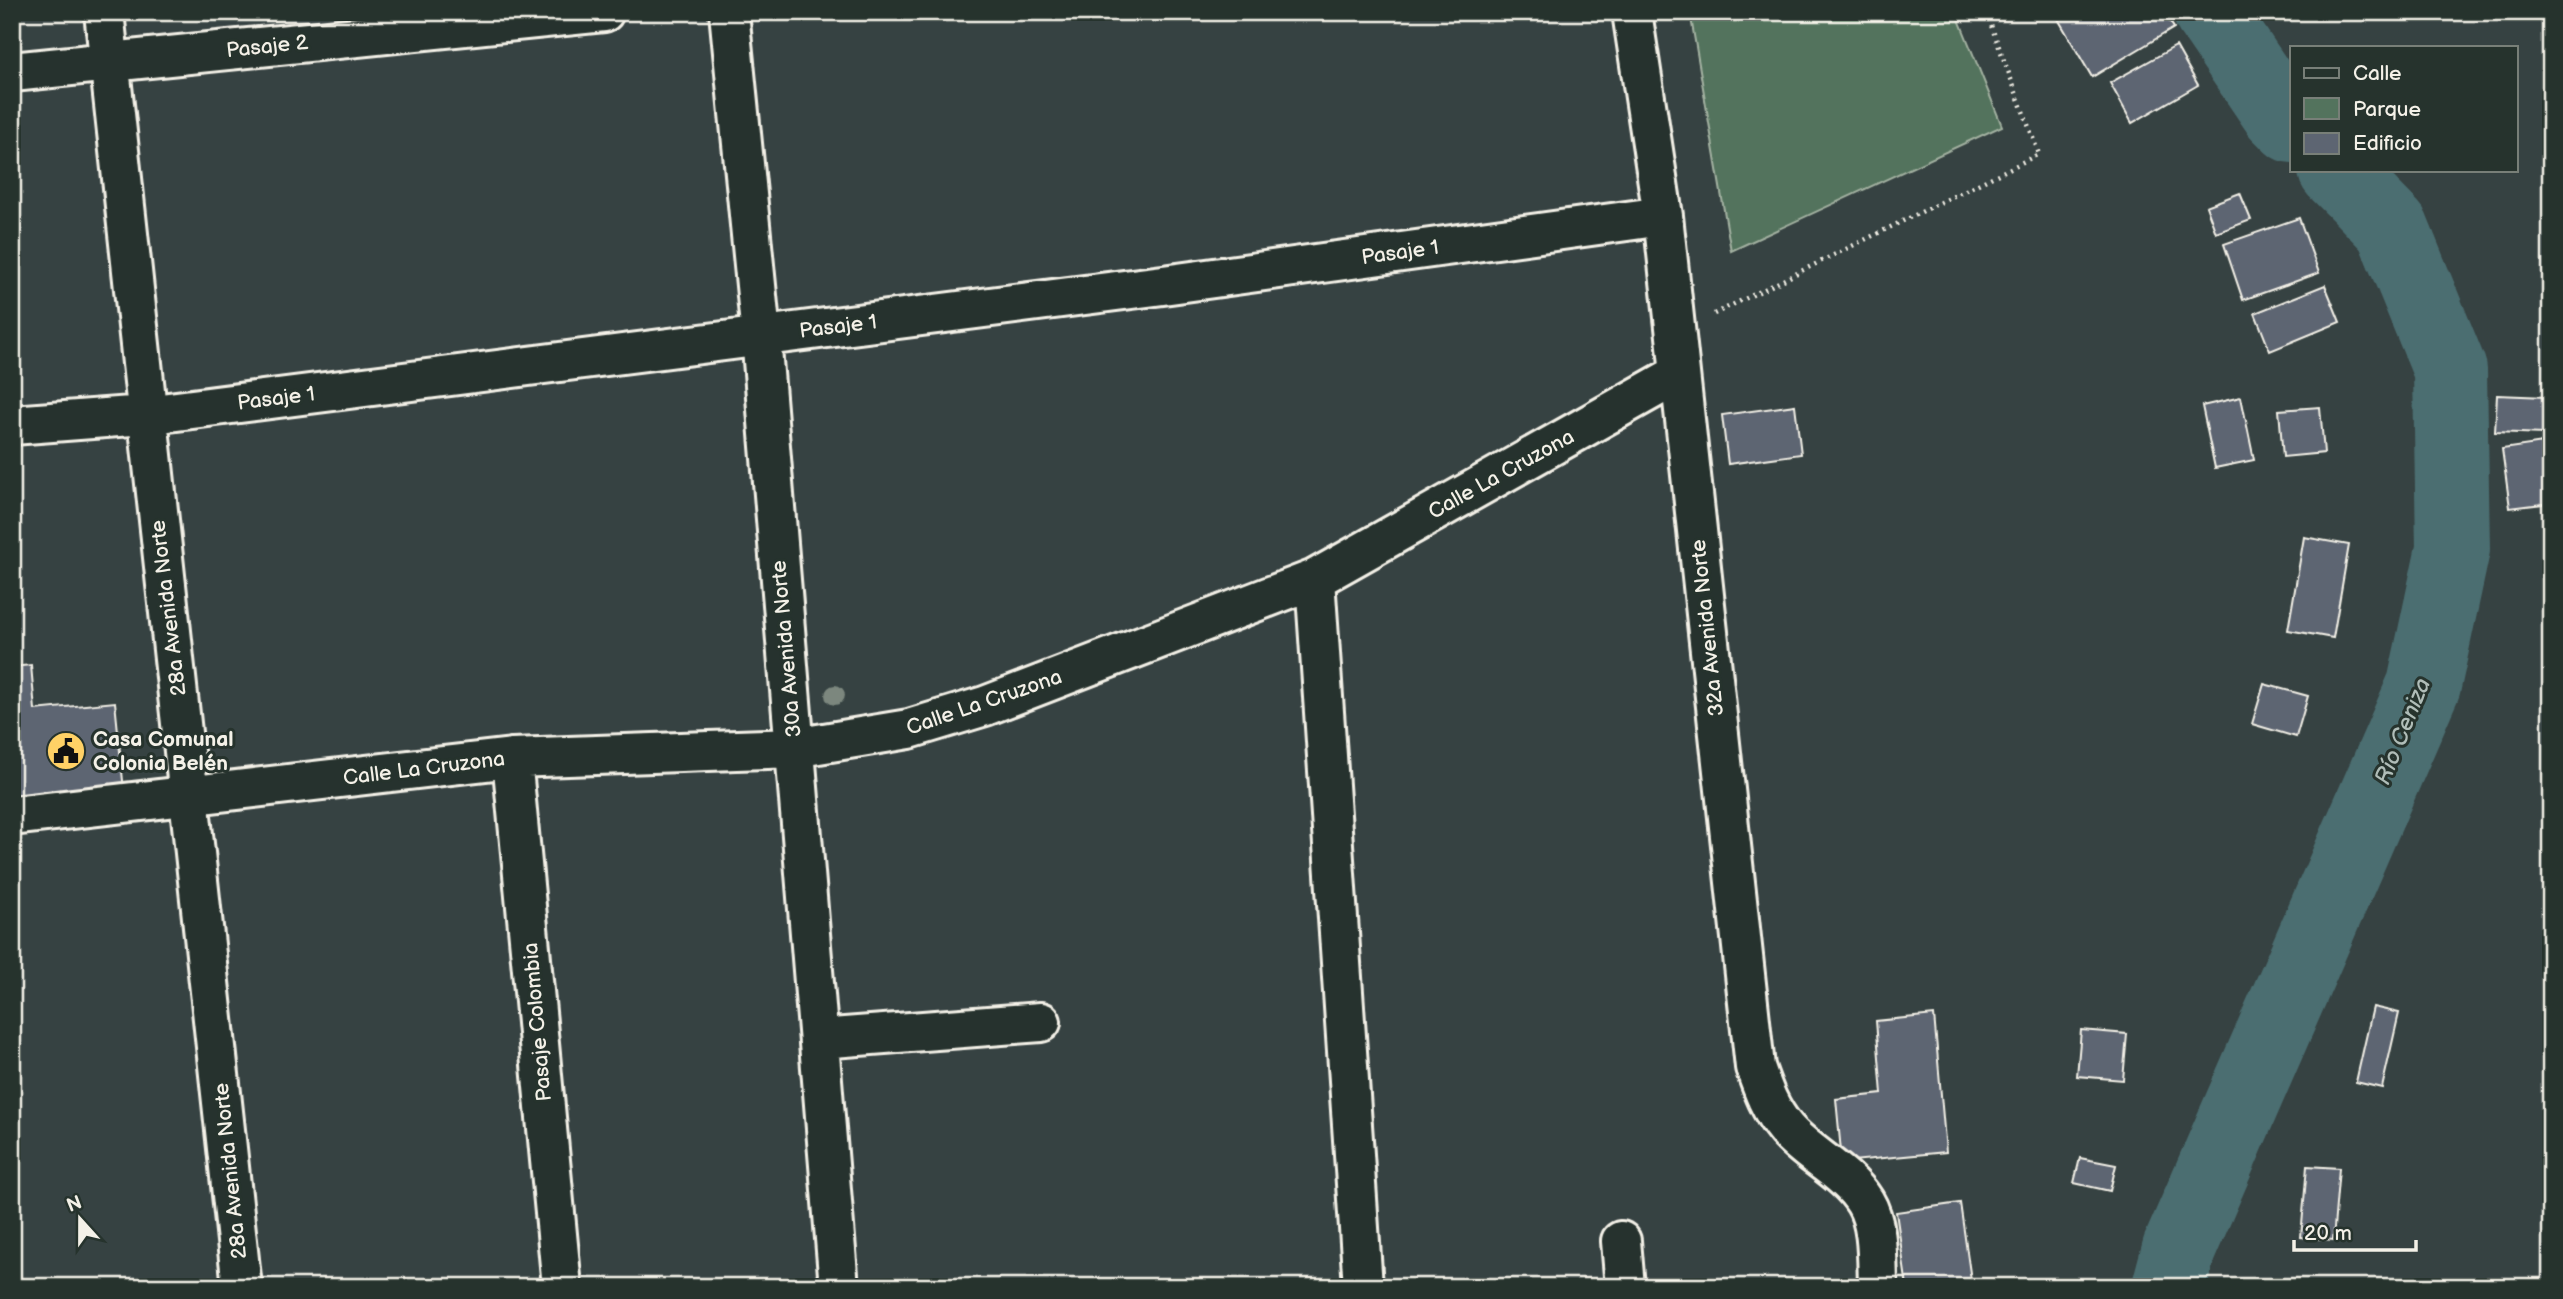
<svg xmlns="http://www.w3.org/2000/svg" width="2563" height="1299" viewBox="0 0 2563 1299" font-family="'Balsamiq Sans',sans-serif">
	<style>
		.green { fill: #53735d; stroke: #a4b2a2; stroke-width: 2 }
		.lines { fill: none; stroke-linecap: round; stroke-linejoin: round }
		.river { stroke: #4b6e71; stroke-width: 74 }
		.building { fill: #5d6572; stroke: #f4f1e8; stroke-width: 2 }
		.minor-casing { stroke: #f4f1e8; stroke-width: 44 }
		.path { stroke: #f4f1e8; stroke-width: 4.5; stroke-dasharray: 2 5; stroke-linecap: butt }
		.minor { stroke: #26332d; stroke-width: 38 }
		.tree { fill: #7b877e }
		.labels { text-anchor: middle; stroke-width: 6; stroke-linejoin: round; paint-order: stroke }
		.street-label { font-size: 21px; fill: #f4f1e8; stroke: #26332d }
		.poi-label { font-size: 21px; font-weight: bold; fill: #f4f1e8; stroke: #26332d; text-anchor: start }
		.water-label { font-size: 23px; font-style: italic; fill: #b0bdb8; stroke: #26332d }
	</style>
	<rect width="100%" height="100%" fill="#364242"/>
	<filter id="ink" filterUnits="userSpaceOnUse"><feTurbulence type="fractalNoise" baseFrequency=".0143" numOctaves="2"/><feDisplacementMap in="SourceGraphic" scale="14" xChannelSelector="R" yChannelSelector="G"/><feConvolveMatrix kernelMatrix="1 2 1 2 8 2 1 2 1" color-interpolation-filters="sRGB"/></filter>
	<g filter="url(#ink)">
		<path class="green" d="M1690,12H1956L2002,126L1731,251Z"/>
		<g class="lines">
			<path class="river" d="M2210,12L2278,112L2292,126
				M2169,1287L2179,1249L2424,685L2453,549L2450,370L2392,228L2335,170"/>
		</g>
		<path class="building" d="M2054,12H2164L2174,28L2092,77Z
			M2176,46L2198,85L2132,123L2110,83Z
			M2240,193L2251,220L2216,233L2206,206Z
			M2299,218L2319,273L2243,300L2224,244Z
			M2325,285L2340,322L2270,351L2255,313Z
			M2497,395L2546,397L2544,434L2495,432Z
			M2241,397L2254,460L2215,468L2202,406Z
			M1795,405L1801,454L1728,464L1722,415Z
			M2320,407L2324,453L2283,457L2279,410Z
			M2550,442L2551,503L2510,508L2502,449Z
			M2304,537L2349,545L2333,638L2288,630Z
			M31,665L35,710L115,702L124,791L12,803V667Z
			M2264,684L2308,696L2296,737L2252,724Z
			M2373,1007L2399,1013L2382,1088L2356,1082Z
			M1934,1015L1946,1152L1842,1162L1836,1099L1882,1094L1876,1021Z
			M2081,1030L2127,1034L2123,1080L2077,1076Z
			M2080,1158L2116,1165L2110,1191L2074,1183Z
			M2307,1166L2339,1168L2333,1240L2301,1237Z
			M1960,1203L1972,1287H1907L1896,1212Z"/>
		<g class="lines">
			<g class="minor-casing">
				<path id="minor" d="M104,12L242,1287
					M729,12L761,336L839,1287
					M1632,12L1663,216L1755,1067C1763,1090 1770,1110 1786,1129C1809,1156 1846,1171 1865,1202C1879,1225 1877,1261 1878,1287
					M12,72L604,12
					M12,425L145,415L1163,285L1663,216
					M1315,579L1363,1287
					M512,758L562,1287
					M12,816L512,758L794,748L909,729L985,706L1315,579L1679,374
					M819,1039L1041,1022
					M1621,1241L1625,1287"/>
			</g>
			<path class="path" d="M1714,314L2039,154L1986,12"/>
			<use href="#minor" class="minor"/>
		</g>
		<circle class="tree" cx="835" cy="695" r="10"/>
	</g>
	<defs>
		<g id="civic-disc" transform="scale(2.0125)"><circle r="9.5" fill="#ffd166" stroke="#26332d"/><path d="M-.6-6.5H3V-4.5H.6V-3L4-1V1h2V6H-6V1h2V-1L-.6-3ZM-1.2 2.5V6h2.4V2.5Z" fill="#111"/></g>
	</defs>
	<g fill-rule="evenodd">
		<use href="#civic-disc" x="66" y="751"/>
	</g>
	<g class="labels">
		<g class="street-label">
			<text transform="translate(267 46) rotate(-6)" y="7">Pasaje 2</text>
			<text transform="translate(1400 252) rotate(-8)" y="7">Pasaje 1</text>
			<text transform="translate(838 326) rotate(-7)" y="7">Pasaje 1</text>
			<text transform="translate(276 398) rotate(-7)" y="7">Pasaje 1</text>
			<text transform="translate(1501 474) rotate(-29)" y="7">Calle La Cruzona</text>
			<text transform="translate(168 608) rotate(-97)" y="7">28a Avenida Norte</text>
			<text transform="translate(1707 628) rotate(-96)" y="7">32a Avenida Norte</text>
			<text transform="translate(786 649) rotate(-95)" y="7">30a Avenida Norte</text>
			<text transform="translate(984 702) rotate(-19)" y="7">Calle La Cruzona</text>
			<text transform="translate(424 768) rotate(-7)" y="7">Calle La Cruzona</text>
			<text transform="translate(537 1022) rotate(-95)" y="7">Pasaje Colombia</text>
			<text transform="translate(230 1171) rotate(-96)" y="7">28a Avenida Norte</text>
		</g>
		<g class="poi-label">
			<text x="93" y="746">Casa Comunal<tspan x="93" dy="24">Colonia Belén</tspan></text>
		</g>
		<g class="water-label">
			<text transform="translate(2402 731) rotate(-68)" y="8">Río Ceniza</text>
		</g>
	</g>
	<rect width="2563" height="1299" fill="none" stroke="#26332d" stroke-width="42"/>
	<rect x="21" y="21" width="2521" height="1257" fill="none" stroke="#f4f1e8" stroke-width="2.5" filter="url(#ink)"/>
	<rect x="2290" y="46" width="228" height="126" fill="#26332d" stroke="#787f78" stroke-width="2"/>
	<rect x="2304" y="68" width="35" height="10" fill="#26332d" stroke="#787f78" stroke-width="2"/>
	<text x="2353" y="80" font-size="21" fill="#f4f1e8">Calle</text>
	<rect x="2304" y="98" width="35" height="21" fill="#53735d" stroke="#787f78" stroke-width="2"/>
	<text x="2353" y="116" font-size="21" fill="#f4f1e8">Parque</text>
	<rect x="2304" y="133" width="35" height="21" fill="#5d6572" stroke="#787f78" stroke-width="2"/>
	<text x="2353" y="150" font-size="21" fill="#f4f1e8">Edificio</text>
	<g transform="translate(80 1219) rotate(339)" stroke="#26332d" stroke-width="5" paint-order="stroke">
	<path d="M0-5L12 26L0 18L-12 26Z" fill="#f4f1e8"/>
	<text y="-10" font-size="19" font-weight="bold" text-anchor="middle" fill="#f4f1e8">N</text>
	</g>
	<path d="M2294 1240v10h122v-10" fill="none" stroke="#f4f1e8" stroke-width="3.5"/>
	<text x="2304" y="1240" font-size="21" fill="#f4f1e8" stroke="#26332d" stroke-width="5" paint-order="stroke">20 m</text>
</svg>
